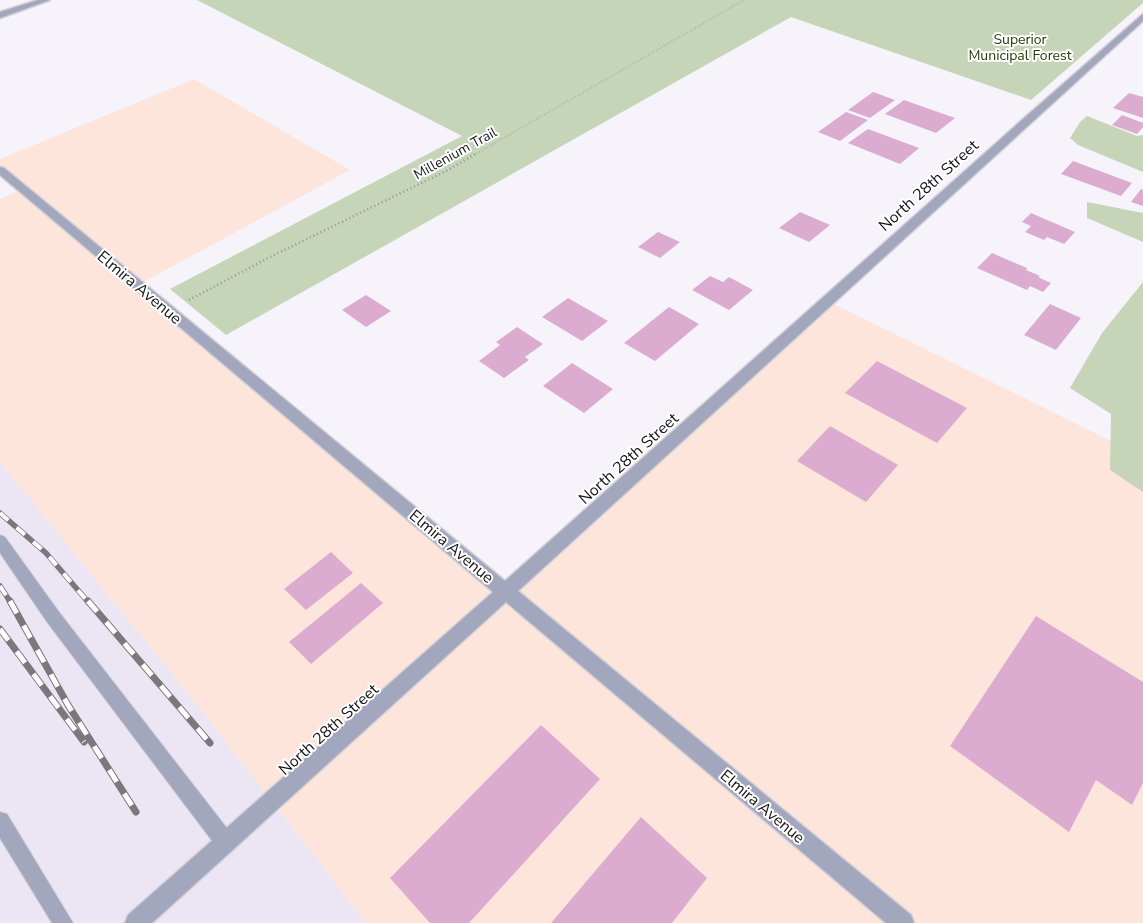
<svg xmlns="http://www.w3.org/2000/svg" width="1143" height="923" viewBox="0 0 1143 923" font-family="'Nunito Sans',sans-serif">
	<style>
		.industrial { fill: #fde5db }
		.built { fill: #ece5f4 }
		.green { fill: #c6d5b8 }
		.building { fill: #dbaccf }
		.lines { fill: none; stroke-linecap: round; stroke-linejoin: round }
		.lane-casing { stroke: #d2cfd7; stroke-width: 2 }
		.street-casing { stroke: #d2cfd7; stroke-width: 3 }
		.path-far1 { stroke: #949297; stroke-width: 2; stroke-dasharray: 0.5 2.5; stroke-linecap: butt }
		.path { stroke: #949297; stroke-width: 2.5; stroke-dasharray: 1 3; stroke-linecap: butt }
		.lane { fill: #a2a7bd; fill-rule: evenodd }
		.street { fill: #a2a7bd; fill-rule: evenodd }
		.rail-far1-casing { stroke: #7a787d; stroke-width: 5.5 }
		.rail-casing { stroke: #7a787d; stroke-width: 7 }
		.rail-far1 { stroke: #fff; stroke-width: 4; stroke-dasharray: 11; stroke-linecap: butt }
		.rail { stroke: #fff; stroke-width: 5; stroke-dasharray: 14; stroke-linecap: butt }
		.labels { text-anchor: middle; stroke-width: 4; stroke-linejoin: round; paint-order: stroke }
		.far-park-label { font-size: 14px; fill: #263c07; stroke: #fff }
		.far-street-label { font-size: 14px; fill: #151417; stroke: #fff }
		.street-label { font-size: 16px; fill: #151417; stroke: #fff }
	</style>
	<rect width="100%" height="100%" fill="#f6f3fb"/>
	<path class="industrial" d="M194,79L350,170L138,285L507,592L826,300L1143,457V923H366L205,715L0,462V199L22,189L0,170V159Z"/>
	<path class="built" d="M0,462L205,715L366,923H0Z"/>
	<path class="green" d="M197,0H1143V3L1031,100L791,17L226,335L170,289L462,136Z
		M1087,116L1137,136L1143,135V172L1078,145L1070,138L1080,122Z
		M1087,202L1143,213V242L1087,218Z
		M1143,282V492L1110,470L1111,414L1070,388L1102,333Z"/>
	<path class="building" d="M873,92L895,100L870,118L848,110Z
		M1129,93L1143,97V118L1113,108Z
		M904,100L955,118L936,133L885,114Z
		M846,112L868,120L840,141L818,132Z
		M1122,115L1143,123V127L1137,134L1112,125Z
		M868,129L919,148L900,164L848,143Z
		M1073,161L1132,183L1121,196L1061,174Z
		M1141,189L1143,190V206L1131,202Z
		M800,212L830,225L809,242L779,228Z
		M1031,213L1075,232L1064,244L1047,237L1044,240L1025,232L1031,226L1022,222Z
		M658,232L680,242L660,258L638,247Z
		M992,253L1027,268L1026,270L1040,276L1038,277L1051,283L1043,292L1030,286L1027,290L977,268Z
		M710,276L723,282L729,277L753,290L729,310L692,290Z
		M366,295L391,311L366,327L342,310Z
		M568,298L608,321L582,341L542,317Z
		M1050,304L1081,318L1056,350L1024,335Z
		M669,307L699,324L655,361L624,343Z
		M517,327L543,344L525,357L529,360L504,378L479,361L500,345L496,342Z
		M877,361L967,408L937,443L845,393Z
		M572,363L613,389L584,413L543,386Z
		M830,426L898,465L866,502L797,461Z
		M331,552L353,573L306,610L284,589Z
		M361,583L383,603L311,664L289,642Z
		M1036,616L1143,682V783L1132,805L1096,780L1069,832L950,746Z
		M541,725L600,779L469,923H430L390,878Z
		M641,817L707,878L672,923H551Z"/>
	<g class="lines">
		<g class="lane-casing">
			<path id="lane" d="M0,535L5,537L59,612L233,836L235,843L233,850L226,852L219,850L47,622L0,553Z
				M0,812L7,814L73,923H52L0,838Z"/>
		</g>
		<g class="street-casing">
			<path id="street" d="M38,0H50L0,18V12Z
				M1143,14V21L518,591L911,915L914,923H886L506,602L152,923H125L128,915L493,592L0,175V167L4,168L505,581L1013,128Z"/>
		</g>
		<path class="path-far1" d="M474,155L744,0"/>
		<path class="path" d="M189,300L268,258L448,170L477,153"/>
		<use href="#lane" class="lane"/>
		<use href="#street" class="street"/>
		<g class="rail-far1-casing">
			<path id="rail-far1" d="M0,513L46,553L89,603
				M0,586L11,603"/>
		</g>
		<g class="rail-casing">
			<path id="rail" d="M10,601L68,705L136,812
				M88,601L210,743
				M0,629L84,742"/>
		</g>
		<use href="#rail-far1" class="rail-far1"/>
		<use href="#rail" class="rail"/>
	</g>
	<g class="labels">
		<g class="far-park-label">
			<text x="1020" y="44">Superior<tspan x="1020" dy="16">Municipal Forest</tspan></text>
		</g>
		<g class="far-street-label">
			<text transform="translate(455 153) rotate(-29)" y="5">Millenium Trail</text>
		</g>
		<g class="street-label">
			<text transform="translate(928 185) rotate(-42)" y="6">North 28th Street</text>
			<text transform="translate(140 287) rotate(40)" y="6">Elmira Avenue</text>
			<text transform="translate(628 458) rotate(-42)" y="6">North 28th Street</text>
			<text transform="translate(452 546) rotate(40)" y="6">Elmira Avenue</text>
			<text transform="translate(328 729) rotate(-42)" y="6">North 28th Street</text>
			<text transform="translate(763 806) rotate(40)" y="6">Elmira Avenue</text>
		</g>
	</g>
</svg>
